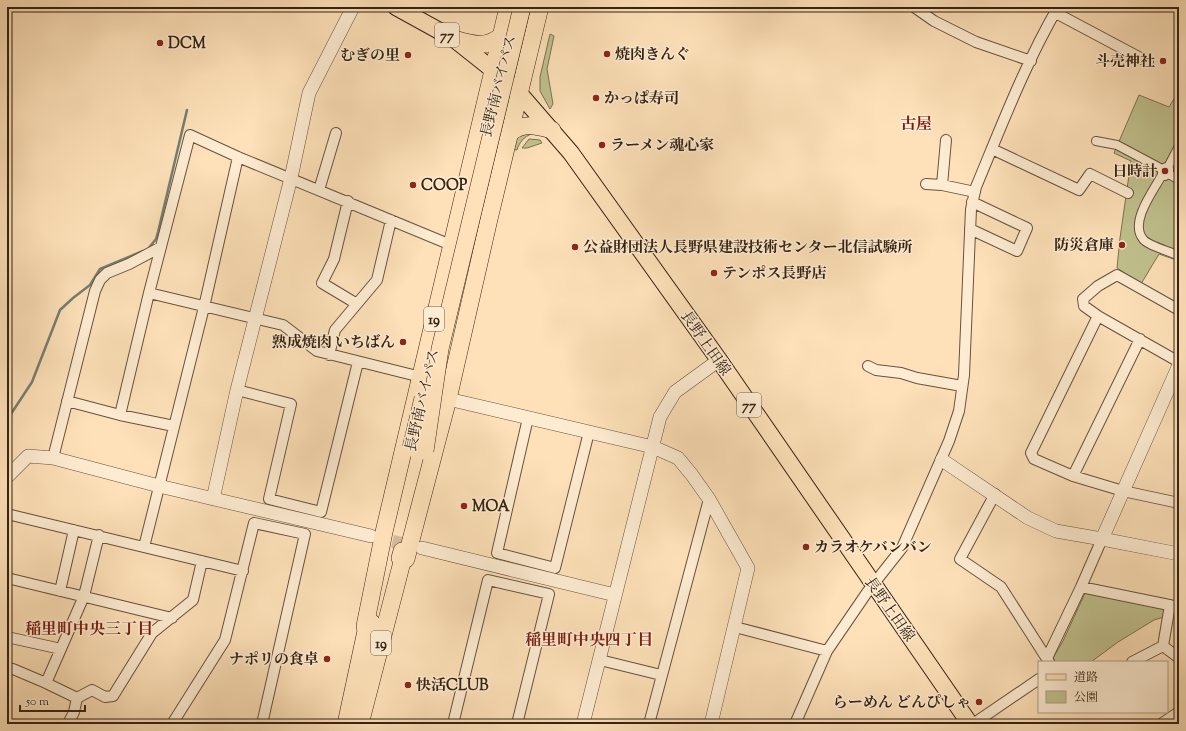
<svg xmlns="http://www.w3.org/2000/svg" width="1186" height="731" viewBox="0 0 1186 731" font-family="'Sorts Mill Goudy','Noto Serif JP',serif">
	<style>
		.green { fill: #c1c28f; stroke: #7b7252 }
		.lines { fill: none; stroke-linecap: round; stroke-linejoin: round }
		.stream { stroke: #757e74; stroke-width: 2.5 }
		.tertiary-tunnel { stroke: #d6bb98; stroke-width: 13; stroke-dasharray: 13 6; stroke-linecap: butt }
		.pedestrian-casing { stroke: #67523d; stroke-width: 10 }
		.minor-casing { stroke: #67523d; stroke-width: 12 }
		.tertiary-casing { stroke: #67523d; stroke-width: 14 }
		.primary-casing { stroke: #352214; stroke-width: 18 }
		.trunk-casing { stroke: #352214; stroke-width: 18 }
		.pedestrian { stroke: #feecd2; stroke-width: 8 }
		.minor { stroke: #feecd2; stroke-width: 10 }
		.tertiary { stroke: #feecd2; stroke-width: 13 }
		.primary { stroke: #fee1b9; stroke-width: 16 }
		.trunk { stroke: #fee1b9; stroke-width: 17 }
		.trunk-bridge-casing { stroke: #352214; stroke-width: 18; stroke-linecap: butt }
		.trunk-bridge { stroke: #fee1b9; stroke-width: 17 }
		.poi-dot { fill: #8f2418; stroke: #feecd2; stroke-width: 1.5 }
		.labels { text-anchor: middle; stroke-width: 3; stroke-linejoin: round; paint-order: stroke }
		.shield { fill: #feecd2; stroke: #715f4d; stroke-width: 1 }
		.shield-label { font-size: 14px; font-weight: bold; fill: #352214 }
		.poi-label { font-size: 15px; font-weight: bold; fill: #352214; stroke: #feecd2; text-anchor: start }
		.street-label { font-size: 15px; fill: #352214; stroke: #feecd2 }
		.neighbourhood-label { font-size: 16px; font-weight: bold; fill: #7a1f14; stroke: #feecd2 }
	</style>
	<rect width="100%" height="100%" fill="#fee1b9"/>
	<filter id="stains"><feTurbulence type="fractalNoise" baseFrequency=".005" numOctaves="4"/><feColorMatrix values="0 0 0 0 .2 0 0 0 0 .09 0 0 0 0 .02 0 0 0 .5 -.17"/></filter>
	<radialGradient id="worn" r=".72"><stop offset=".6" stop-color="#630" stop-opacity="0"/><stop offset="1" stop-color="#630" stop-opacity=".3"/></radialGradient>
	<path class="green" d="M550,34L554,36L547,69L553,104L550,109L540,91V77Z
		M1179,89V261L1159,254L1141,284L1117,268L1120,238L1131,161L1114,153L1139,95L1169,107L1177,94Z
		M523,134H532C524,136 519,143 517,150L511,149L517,137Z
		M529,139L540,140L542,143L527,148H522Z
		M1086,591L1166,609L1164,617L1154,620L1118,642L1091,662H1056L1053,658L1063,641Z"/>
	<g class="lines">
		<path class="stream" d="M148,249L156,239L158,232L187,110
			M7,420L32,382L60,310L73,298L90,285L100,269L143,251"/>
		<path class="tertiary-tunnel" d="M374,537L417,547"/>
		<g class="pedestrian-casing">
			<path id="pedestrian" d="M1096,141L1117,145L1162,169
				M1168,167L1179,146
				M1169,174L1179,180
				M1162,175L1165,176L1169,174V168L1166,167L1162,169V175C1154,190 1129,222 1143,239C1148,246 1170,251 1179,256"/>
		</g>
		<g class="minor-casing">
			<path id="minor" d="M914,7L934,21L976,42L1031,61
				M1054,12L1148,62
				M946,140L942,185L975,192
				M992,149L1079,190L1090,174L1128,193
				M926,184L942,185
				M319,190L336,133
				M348,201L334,259L322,283L357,304
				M970,229L1017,251L1027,228L972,202
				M149,293L283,325L317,351L421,377
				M1179,310L1117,275L1098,286L1083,299L1084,306L1098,316L1179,362
				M1098,316L1031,453L1034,459L1073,476L1123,491L1179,503
				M329,355L335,330L377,280L391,220
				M868,366L876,370L901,373L917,378L962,386
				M237,390L291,404L269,499L321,512L358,362
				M67,401L120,415L174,426
				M120,415L149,293L190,135L238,157L451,245
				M528,418L497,553L555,568L589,432
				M53,458L95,291L100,280L107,273L129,264L161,247
				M1073,476L1140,339
				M995,494L960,559L1001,587L1049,662
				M7,514L243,571
				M144,547L204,307L238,157
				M7,578L172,618
				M1081,587L1179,607
				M60,591L74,530
				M735,627L827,651
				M7,637L61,649
				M1163,646L1170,605
				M1163,646L1179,658
				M1047,658L1081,587L1102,539
				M600,660L661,675
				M1132,662L1163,646
				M7,669H13L46,683L77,698L92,690L105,697L113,696L152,633L193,600L202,561
				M46,683L84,596L99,535
				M68,724L74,712L77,698
				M172,724L225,640L254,523L305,534L262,724
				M453,724L488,580L549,594L517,724
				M649,724L709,499
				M795,724L827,651L868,591L902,548L949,441L959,411L964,375L971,209L976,187C1001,127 1025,64 1058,7
				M973,724L1039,679
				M1161,724L1179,712"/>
		</g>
		<g class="tertiary-casing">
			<path id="tertiary" d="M448,399L653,447L678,458L692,475L709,499L748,568L711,724
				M942,460L1028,518L1056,531L1102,539L1179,554
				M7,477L28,456L53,458L159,486L371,536
				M213,499L237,390L291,178L309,93L353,7
				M1102,539L1179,365
				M422,548L615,595
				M583,724L660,417L675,392L719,360"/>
		</g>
		<g class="primary-casing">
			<path id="primary" d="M396,7L454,39L493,70L519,93L571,153L719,360L970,724"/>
		</g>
		<g class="trunk-casing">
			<path id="trunk" d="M454,39C471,44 486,49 501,36
				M510,133C523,122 537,126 552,130
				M402,562L406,559L448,399L489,219L540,7
				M366,631L365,626L384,532L508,7
				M346,724L366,631L370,627L371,622
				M360,724L402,562L400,558L402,551"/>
		</g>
		<use href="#pedestrian" class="pedestrian"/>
		<use href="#minor" class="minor"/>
		<use href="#tertiary" class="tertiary"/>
		<use href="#primary" class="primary"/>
		<use href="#trunk" class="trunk"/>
		<g class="trunk-bridge-casing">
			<path id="trunk-bridge" d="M411,448L423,398
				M425,451L440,349L522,7"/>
		</g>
		<use href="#trunk-bridge" class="trunk-bridge"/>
	</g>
	<g class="poi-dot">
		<circle cx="160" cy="43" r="4"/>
		<circle cx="607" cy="54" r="4"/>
		<circle cx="408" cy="55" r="4"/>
		<circle cx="1163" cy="61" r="4"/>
		<circle cx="596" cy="98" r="4"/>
		<circle cx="602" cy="145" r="4"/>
		<circle cx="1165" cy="171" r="4"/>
		<circle cx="413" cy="185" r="4"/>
		<circle cx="1122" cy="245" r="4"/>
		<circle cx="575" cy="247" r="4"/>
		<circle cx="714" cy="273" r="4"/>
		<circle cx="403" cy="342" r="4"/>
		<circle cx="464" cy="506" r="4"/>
		<circle cx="806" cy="547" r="4"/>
		<circle cx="327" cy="659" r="4"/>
		<circle cx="408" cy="685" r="4"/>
		<circle cx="979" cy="702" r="4"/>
	</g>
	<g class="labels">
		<g class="shield">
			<rect x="435" y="23" width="24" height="24" rx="3"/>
			<rect x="424" y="307" width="20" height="24" rx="3"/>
			<rect x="737" y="393" width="24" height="24" rx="3"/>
			<rect x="371" y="631" width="20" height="24" rx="3"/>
		</g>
		<g class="shield-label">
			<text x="447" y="40">77</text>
			<text x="434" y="324">19</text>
			<text x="749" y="410">77</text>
			<text x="381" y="648">19</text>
		</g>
		<g class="poi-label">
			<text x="168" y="48">DCM</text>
			<text x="615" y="59">焼肉きんぐ</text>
			<text x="400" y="60" text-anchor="end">むぎの里</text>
			<text x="1155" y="66" text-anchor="end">斗売神社</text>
			<text x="604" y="103">かっぱ寿司</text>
			<text x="610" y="150">ラーメン魂心家</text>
			<text x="1157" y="176" text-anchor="end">日時計</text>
			<text x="421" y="190">COOP</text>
			<text x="1114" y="250" text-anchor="end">防災倉庫</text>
			<text x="583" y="252">公益財団法人長野県建設技術センター北信試験所</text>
			<text x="722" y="278">テンポス長野店</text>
			<text x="395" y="347" text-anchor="end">熟成焼肉 いちばん</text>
			<text x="472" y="511">MOA</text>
			<text x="814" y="552">カラオケバンバン</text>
			<text x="319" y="664" text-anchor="end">ナポリの食卓</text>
			<text x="416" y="690">快活CLUB</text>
			<text x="971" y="707" text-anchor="end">らーめん どんぴしゃ</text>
		</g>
		<g class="street-label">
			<text transform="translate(498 86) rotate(-76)" y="5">長野南バイパス</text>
			<text transform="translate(706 343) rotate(55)" y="5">長野上田線</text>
			<text transform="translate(422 400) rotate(-77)" y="5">長野南バイパス</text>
			<text transform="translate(890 609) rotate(55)" y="5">長野上田線</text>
		</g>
		<g class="neighbourhood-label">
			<text x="916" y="129">古屋</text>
			<text x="89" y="634">稲里町中央三丁目</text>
			<text x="589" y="645">稲里町中央四丁目</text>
		</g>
	</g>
	<rect width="1186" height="731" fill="none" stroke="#fee1b9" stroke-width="24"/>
	<rect x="8" y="8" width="1170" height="715" fill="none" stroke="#352214" stroke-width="2"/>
	<rect x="12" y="12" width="1162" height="707" fill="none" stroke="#352214"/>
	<rect x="1038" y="661" width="130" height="52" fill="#feecd2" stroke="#ae9b86"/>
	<rect x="1046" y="674" width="20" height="6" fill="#fee1b9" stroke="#ae9b86"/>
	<text x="1074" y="681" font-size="12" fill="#352214">道路</text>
	<rect x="1046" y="691" width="20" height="12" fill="#c1c28f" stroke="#ae9b86"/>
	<text x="1074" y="701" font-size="12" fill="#352214">公園</text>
	<path d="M20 705v6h65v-6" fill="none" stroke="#352214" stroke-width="2"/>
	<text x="26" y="705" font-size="12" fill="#352214" stroke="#feecd2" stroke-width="3" paint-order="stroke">50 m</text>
	<rect width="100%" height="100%" filter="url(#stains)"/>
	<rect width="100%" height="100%" fill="url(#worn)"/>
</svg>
